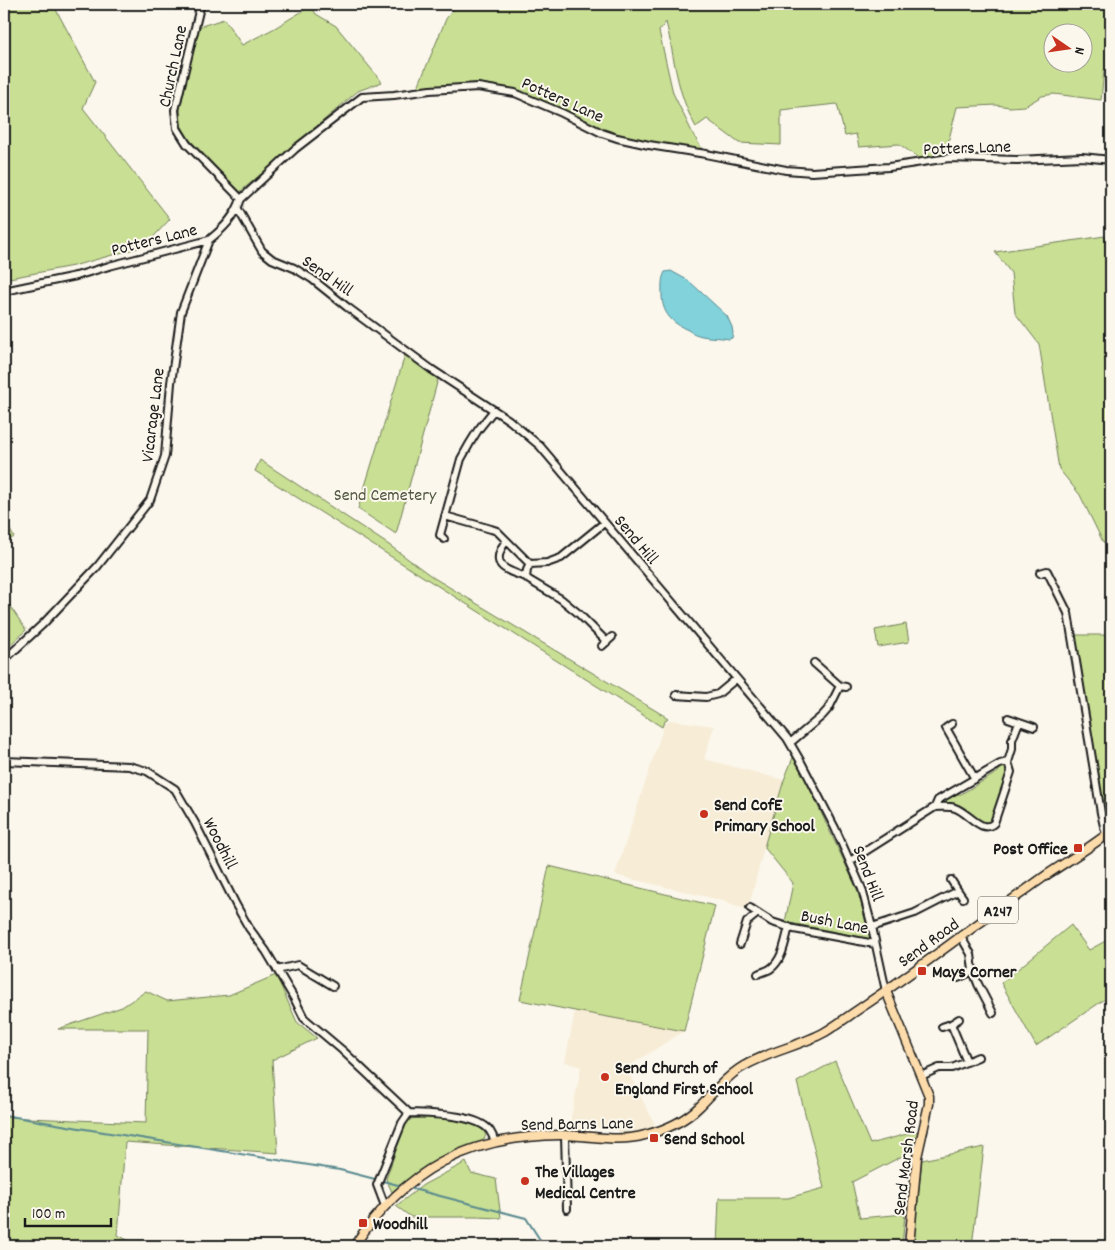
<svg xmlns="http://www.w3.org/2000/svg" width="1115" height="1250" viewBox="0 0 1115 1250" font-family="Dekko,sans-serif">
	<style>
		.built { fill: #f7ecd6 }
		.green { fill: #c8df94; stroke: #727e58; fill-rule: evenodd }
		.water { fill: #81d2db; stroke: #59898f }
		.lines { fill: none; stroke-linecap: round; stroke-linejoin: round }
		.stream { stroke: #59898f; stroke-width: 2 }
		.minor-casing { stroke: #1c1c1c; stroke-width: 10 }
		.major-casing { stroke: #1c1c1c; stroke-width: 11 }
		.minor { stroke: #fbf7ec; stroke-width: 6 }
		.major { stroke: #fddcac; stroke-width: 8 }
		.poi-dot { fill: #c8321e; stroke: #fbf7ec; stroke-width: 2 }
		.labels { text-anchor: middle; stroke-width: 4; stroke-linejoin: round; paint-order: stroke }
		.shield { fill: #fbf7ec; stroke: #5f5e5a; stroke-width: 1 }
		.shield-label { font-size: 16px; font-weight: bold; fill: #1c1c1c }
		.street-label { font-size: 18px; fill: #1c1c1c; stroke: #fbf7ec }
		.park-label { font-size: 18px; fill: #505640; stroke: #fbf7ec }
		.poi-label { font-size: 18px; font-weight: bold; fill: #1c1c1c; stroke: #fbf7ec; text-anchor: start }
	</style>
	<rect width="100%" height="100%" fill="#fbf7ec"/>
	<filter id="ink" filterUnits="userSpaceOnUse"><feTurbulence type="fractalNoise" baseFrequency=".02" numOctaves="2"/><feDisplacementMap in="SourceGraphic" scale="10" xChannelSelector="R" yChannelSelector="G"/><feConvolveMatrix kernelMatrix="1 2 1 2 8 2 1 2 1" color-interpolation-filters="sRGB"/></filter>
	<g filter="url(#ink)">
		<path class="built" d="M670,720L714,726L704,759L784,780L764,847L748,910L724,901L615,875L664,725L667,721Z
			M575,1011L684,1031L626,1068L657,1128L634,1134L619,1135L618,1130L593,1127L591,1132L569,1128L581,1067L565,1062Z"/>
		<path class="green" d="M4,4H53L95,82L83,108L170,219L145,246L73,266L4,279Z
			M457,4H1111V71L1104,70L1101,100L1054,94L1042,96L1025,106L1010,107L996,105L957,107L945,155L920,159L899,144L859,147L856,134L845,136L837,104L781,110V145L739,143L707,119L696,127C676,92 675,59 666,22L659,31L673,93L692,132L703,151L648,143L606,132L517,91L477,85L417,89L446,19ZM1052,32H1082V62H1052Z
			M311,6L316,14L336,26L382,82L358,91L240,192L188,138L181,125L180,109L198,27L224,19L242,45L273,29Z
			M1105,236L1111,302V543L1103,542L1080,495L1059,469L1039,344L1015,313L1011,273L995,252Z
			M405,355L438,379L396,534L358,509Z
			M260,460L389,545L434,578L668,718L664,722L662,727L255,471Z
			M4,520L14,537L4,544Z
			M4,597L26,630L4,651Z
			M906,624L909,642L878,647L875,630Z
			M1075,635H1111V824L1107,827L1104,812Z
			M794,755L858,891L870,939L785,922L793,883L764,847L784,780Z
			M1002,766L1007,769L1008,775L1006,777L993,814V820L987,825L981,822L963,808L946,803L947,798L954,794H961L998,772Z
			M549,866L715,906L684,1031L575,1011L520,1000Z
			M1071,925L1089,950L1111,938V995L1036,1046L1001,983Z
			M276,975L297,1022L317,1038L272,1060L278,1153L125,1142L118,1235L138,1246H4V1117L146,1123L148,1029H58L122,1007L146,991L167,1001L229,995Z
			M835,1061L870,1144L918,1131L914,1150L852,1182L860,1218L905,1214L902,1246H717L719,1198H788L824,1188L797,1082Z
			M432,1117L479,1124L486,1135L483,1141L468,1147L404,1182L392,1192L386,1179L404,1127L409,1119Z
			M984,1147L972,1246H913L922,1160Z
			M466,1162L471,1173L496,1179L501,1218L477,1217H411L396,1206L423,1185Z"/>
		<path class="water" d="M671,271L689,281L727,316L732,327L733,333L732,338L729,339C720,337 711,338 702,336C697,335 692,333 688,330C672,323 662,313 662,295C662,287 661,279 665,272Z"/>
		<g class="lines">
			<path class="stream" d="M4,1115L85,1129L340,1170L402,1186
				M409,1188L526,1218L544,1246"/>
			<g class="minor-casing">
				<path id="minor" d="M199,4L200,7L175,110L177,128L187,144L241,199
					M238,209L262,251L272,259L294,268L312,279L347,307L431,369L509,420L540,446L787,738L801,762L835,828L862,889L872,927L886,991
					M4,291L76,276L109,266L209,240C223,229 235,217 241,199L295,149L362,97L394,95L430,90L478,87L515,93L562,113L602,133L617,138L649,145L706,154L786,170L812,172L889,167L949,158L1017,160L1082,157L1111,160
					M445,516L491,529L497,531L530,564L527,570L526,577L529,580L561,599L578,613L607,642
					M444,539L440,535L461,459L470,443L478,430L494,410
					M506,541C489,565 504,570 526,577
					M530,564L547,563L561,558L604,523
					M1040,573L1047,571L1068,613L1101,813L1106,835L1111,848
					M602,646L612,637
					M4,660L43,624L97,567L150,500L165,456L171,383L181,312L209,240
					M814,663L840,686
					M676,695L706,697L718,694L736,679
					M1008,718L1034,727
					M952,724L946,728L975,779
					M790,743L822,716L829,708L840,686L846,687
					M4,761L129,766L147,771L175,789L195,823L236,905L249,928L266,951L294,998L304,1018L342,1050L409,1113
					M935,807C942,807 949,806 955,808C968,812 982,835 994,823L1011,772L1008,762
					M850,861L935,807L938,800L1000,764L1008,762L1012,749V740L1019,722
					M951,880L958,891
					M750,908L772,922L794,929L875,944
					M872,927L915,913L958,891L963,898
					M961,937L971,954L973,971L978,984L993,1013
					M740,944L747,922L758,913
					M277,970L298,965L333,986
					M758,974C762,972 767,971 770,969C783,960 785,941 789,927
					M958,978L973,971
					M959,1019L951,1024L967,1062
					M942,1027L951,1024
					M921,1076L939,1068H952L978,1057
					M409,1113C429,1114 478,1114 490,1131C492,1134 494,1139 495,1142
					M565,1135L567,1209
					M385,1206L377,1185L402,1123L409,1113"/>
			</g>
			<g class="major-casing">
				<path id="major" d="M886,991L929,1096V1104L917,1157L909,1246
					M354,1246C405,1169 469,1136 561,1135C589,1135 618,1143 645,1135C665,1130 685,1121 700,1106C713,1093 724,1079 739,1069C765,1052 798,1047 825,1032C838,1024 850,1015 862,1007C901,981 938,953 975,926C1000,909 1024,891 1048,874C1069,860 1091,847 1111,831"/>
			</g>
			<use href="#minor" class="minor"/>
			<use href="#major" class="major"/>
		</g>
	</g>
	<g class="poi-dot">
		<circle cx="704" cy="814" r="5"/>
		<rect x="1073" y="843" width="10" height="10" rx="2.5"/>
		<rect x="917" y="966" width="10" height="10" rx="2.5"/>
		<circle cx="605" cy="1077" r="5"/>
		<rect x="649" y="1133" width="10" height="10" rx="2.5"/>
		<circle cx="525" cy="1181" r="5"/>
		<rect x="358" y="1218" width="10" height="10" rx="2.5"/>
	</g>
	<g class="labels">
		<rect class="shield" x="978" y="896.5" width="40" height="27" rx="4"/>
		<g class="shield-label">
			<text x="998" y="916">A247</text>
		</g>
		<g class="street-label">
			<text transform="translate(172 66) rotate(-78)" y="6">Church Lane</text>
			<text transform="translate(563 99) rotate(24)" y="6">Potters Lane</text>
			<text transform="translate(967 147) rotate(-2)" y="6">Potters Lane</text>
			<text transform="translate(154 239) rotate(-14)" y="6">Potters Lane</text>
			<text transform="translate(328 275) rotate(35)" y="6">Send Hill</text>
			<text transform="translate(152 415) rotate(-83)" y="6">Vicarage Lane</text>
			<text transform="translate(637 539) rotate(50)" y="6">Send Hill</text>
			<text transform="translate(221 843) rotate(63)" y="6">Woodhill</text>
			<text transform="translate(869 873) rotate(69)" y="6">Send Hill</text>
			<text transform="translate(835 921) rotate(11)" y="6">Bush Lane</text>
			<text transform="translate(928 942) rotate(-36)" y="6">Send Road</text>
			<text transform="translate(577 1123) rotate(-1)" y="6">Send Barns Lane</text>
			<text transform="translate(905 1158) rotate(-83)" y="6">Send Marsh Road</text>
		</g>
		<g class="park-label">
			<text x="385" y="500">Send Cemetery</text>
		</g>
		<g class="poi-label">
			<text x="714" y="810">Send CofE<tspan x="714" dy="21">Primary School</tspan></text>
			<text x="1068" y="854" text-anchor="end">Post Office</text>
			<text x="932" y="977">Mays Corner</text>
			<text x="615" y="1073">Send Church of<tspan x="615" dy="21">England First School</tspan></text>
			<text x="664" y="1144">Send School</text>
			<text x="535" y="1177">The Villages<tspan x="535" dy="21">Medical Centre</tspan></text>
			<text x="373" y="1229">Woodhill</text>
		</g>
	</g>
	<rect width="1115" height="1250" fill="none" stroke="#fbf7ec" stroke-width="20"/>
	<rect x="10" y="10" width="1095" height="1230" fill="none" stroke="#1c1c1c" stroke-width="2" filter="url(#ink)"/>
	<g transform="translate(1068 48) rotate(103)"><circle r="24" fill="#fbf7ec" stroke="#a29f99"/>
	<path d="M0-4L9 19L0 12L-9 19Z" fill="#c8321e"/>
	<text y="-8" font-size="14" font-weight="bold" text-anchor="middle" fill="#1c1c1c">N</text>
	</g>
	<path d="M25 1218v8h86v-8" fill="none" stroke="#1c1c1c" stroke-width="2.5"/>
	<text x="32" y="1218" font-size="15" fill="#1c1c1c" stroke="#fbf7ec" stroke-width="4" paint-order="stroke">100 m</text>
</svg>
